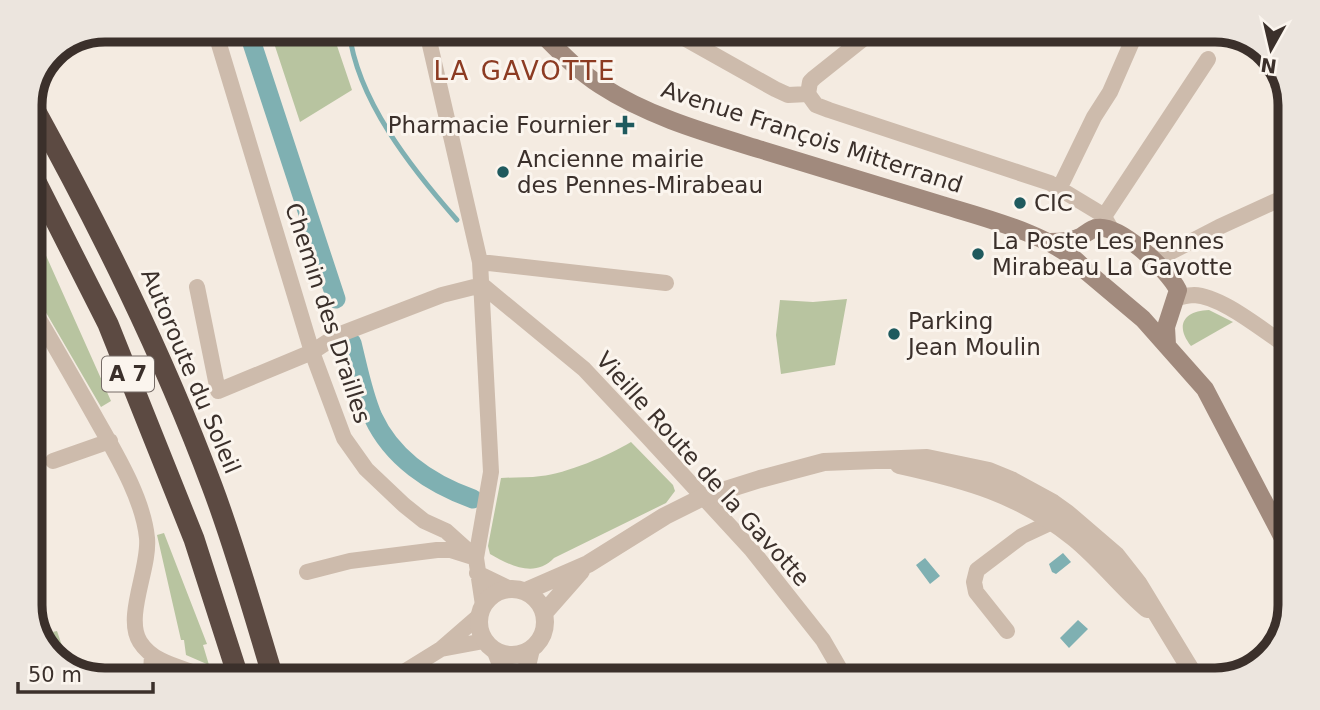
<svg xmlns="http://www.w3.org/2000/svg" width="1320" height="710" viewBox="0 0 1320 710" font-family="'DejaVu Sans',sans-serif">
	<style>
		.green { fill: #b8c4a0 }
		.water { fill: #7fb0b2 }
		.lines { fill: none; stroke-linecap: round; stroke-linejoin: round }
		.stream { stroke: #7fb0b2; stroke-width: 5 }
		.canal { stroke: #7fb0b2; stroke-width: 19 }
		.minor { stroke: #cdbbac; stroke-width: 16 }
		.tertiary { stroke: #cdbbac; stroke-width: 18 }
		.secondary { stroke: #a18a7d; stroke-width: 18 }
		.motorway { stroke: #5c4a42; stroke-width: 21 }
		.poi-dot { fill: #1f5a5e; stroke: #fbf5ee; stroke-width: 2.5 }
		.labels { text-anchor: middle; stroke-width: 6; stroke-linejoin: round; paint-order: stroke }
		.shield { fill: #fbf5ee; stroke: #756b66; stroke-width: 2 }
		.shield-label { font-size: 21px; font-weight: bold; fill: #3b302b }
		.poi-label { font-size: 23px; fill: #3b302b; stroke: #fbf5ee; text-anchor: start }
		.street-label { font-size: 23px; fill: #3b302b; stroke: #fbf5ee }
		.quarter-label { font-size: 26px; letter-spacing: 2px; fill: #8c3b22; stroke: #fbf5ee }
		.rim { fill: none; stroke: #3b302b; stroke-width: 9 }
	</style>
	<rect width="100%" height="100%" fill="#f4ebe1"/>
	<path class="green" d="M270,31H332L352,90L300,122Z
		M30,226L44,251L111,401L101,407L30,285Z
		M847,299L835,365L781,374L776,335L780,300L813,302Z
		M1209,310L1233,322L1191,346C1175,326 1183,311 1209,310Z
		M631,442L673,485L675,491L666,503L554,558C535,578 511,566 490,554L488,546L501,478C514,477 528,478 541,476C565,474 610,455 631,442Z
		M164,533L207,644L203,645L209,665L186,655L184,640H181L157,535Z
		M30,582L43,634L57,631L71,672L42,647L30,611Z"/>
	<path class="water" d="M1063,553L1071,562L1056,574L1052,572L1049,564Z
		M925,558L940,576L930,584L916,565Z
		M1078,620L1088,629L1069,648L1060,638Z"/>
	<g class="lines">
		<path class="stream" d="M349,31C357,100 412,169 457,220"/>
		<path class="canal" d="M248,31L336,299
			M352,343C358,367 363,394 373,417C392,458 431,484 473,499"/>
		<path class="minor" d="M215,31L312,352L344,438L366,469L404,505L424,521L446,531L476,558
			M427,32L480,262L491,472L476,558L483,605
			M677,34L775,89L788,95L808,94
			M808,94L816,105L829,110L1050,183L1103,215L1111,229
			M808,94L810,82L814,78L868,35
			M1060,187L1094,117L1110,92L1134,37
			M1099,224L1208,59
			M1148,256L1165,255L1219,227L1289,195
			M480,262L666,283
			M482,285L584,369L646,435L751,549L823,640L845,678
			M197,287L218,391L312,352L338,335L442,295L482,285
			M1177,298C1182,297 1188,295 1194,295C1222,296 1263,331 1287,346
			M30,304C52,341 73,378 94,415C114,451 143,497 147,538C150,568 124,617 140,642C152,661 175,666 195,673
			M53,461L110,441
			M307,572L350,561L437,550H451L470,556
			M477,573L508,588
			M1007,631L976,592L974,582L977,570L1022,536L1052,522
			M441,649L484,641
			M151,673L152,655
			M399,675L441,649L479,616"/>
		<path class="tertiary" d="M899,465C967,480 1019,494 1074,538C1101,560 1121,587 1147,609
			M479 622a33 33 0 1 1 66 0a33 33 0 1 1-66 0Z
			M526,591L588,564L665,516L703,497L760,479L824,462L927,458L989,471L1011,480L1053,503L1067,513L1116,555L1138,583L1197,680
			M544,613L581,571
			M496,652L505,675
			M525,675L531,649"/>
		<path class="secondary" d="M541,33C559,51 578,71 600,85C649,117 707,133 762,150C821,168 880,186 939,204C981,217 1060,236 1086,271L1143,319L1205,389L1284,540
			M1050,242C1060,242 1073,241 1082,236C1088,232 1091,229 1097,228C1120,224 1168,270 1178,290L1166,327L1167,345"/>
		<path class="motorway" d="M30,101C99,226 162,352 212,486C235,547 253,611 272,674
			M30,170L108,324L194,539L237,673"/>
	</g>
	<g class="poi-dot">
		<path d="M621.5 114.5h7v7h7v7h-7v7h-7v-7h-7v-7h7z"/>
		<circle cx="503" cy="172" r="7"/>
		<circle cx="1020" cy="203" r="7"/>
		<circle cx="978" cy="254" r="7"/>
		<circle cx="894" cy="334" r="7"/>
	</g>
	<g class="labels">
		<rect class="shield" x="102" y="356.5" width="52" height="35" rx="5"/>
		<g class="shield-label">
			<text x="128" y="381">A 7</text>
		</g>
		<g class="poi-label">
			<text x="611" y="133" text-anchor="end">Pharmacie Fournier</text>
			<text x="517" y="167">Ancienne mairie<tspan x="517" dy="26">des Pennes-Mirabeau</tspan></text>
			<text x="1034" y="211">CIC</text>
			<text x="992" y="249">La Poste Les Pennes<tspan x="992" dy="26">Mirabeau La Gavotte</tspan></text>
			<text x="908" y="329">Parking<tspan x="908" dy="26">Jean Moulin</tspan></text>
		</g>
		<g class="street-label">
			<text transform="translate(812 137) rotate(18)" y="8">Avenue François Mitterrand</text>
			<text transform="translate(328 313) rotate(72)" y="8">Chemin des Drailles</text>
			<text transform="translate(191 371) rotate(67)" y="8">Autoroute du Soleil</text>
			<text transform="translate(703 469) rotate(48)" y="8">Vieille Route de la Gavotte</text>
		</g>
		<g class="quarter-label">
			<text x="525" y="80">LA GAVOTTE</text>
		</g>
	</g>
	<path d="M0 0H1320V710H0ZM105 42H1215A63 63 0 0 1 1278 105V605A63 63 0 0 1 1215 668H105A63 63 0 0 1 42 605V105A63 63 0 0 1 105 42Z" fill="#ece5de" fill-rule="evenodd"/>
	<path class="rim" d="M105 42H1215A63 63 0 0 1 1278 105V605A63 63 0 0 1 1215 668H105A63 63 0 0 1 42 605V105A63 63 0 0 1 105 42Z"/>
	<g transform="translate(1271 49) rotate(188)" stroke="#fbf5ee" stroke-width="5" paint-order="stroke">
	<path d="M0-5L12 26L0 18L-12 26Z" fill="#3b302b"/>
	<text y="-10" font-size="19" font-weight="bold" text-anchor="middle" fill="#3b302b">N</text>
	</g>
	<path d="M18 682v10h135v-10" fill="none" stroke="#3b302b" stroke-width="3.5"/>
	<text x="28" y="682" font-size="21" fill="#3b302b" stroke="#fbf5ee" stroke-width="5" paint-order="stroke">50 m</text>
</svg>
